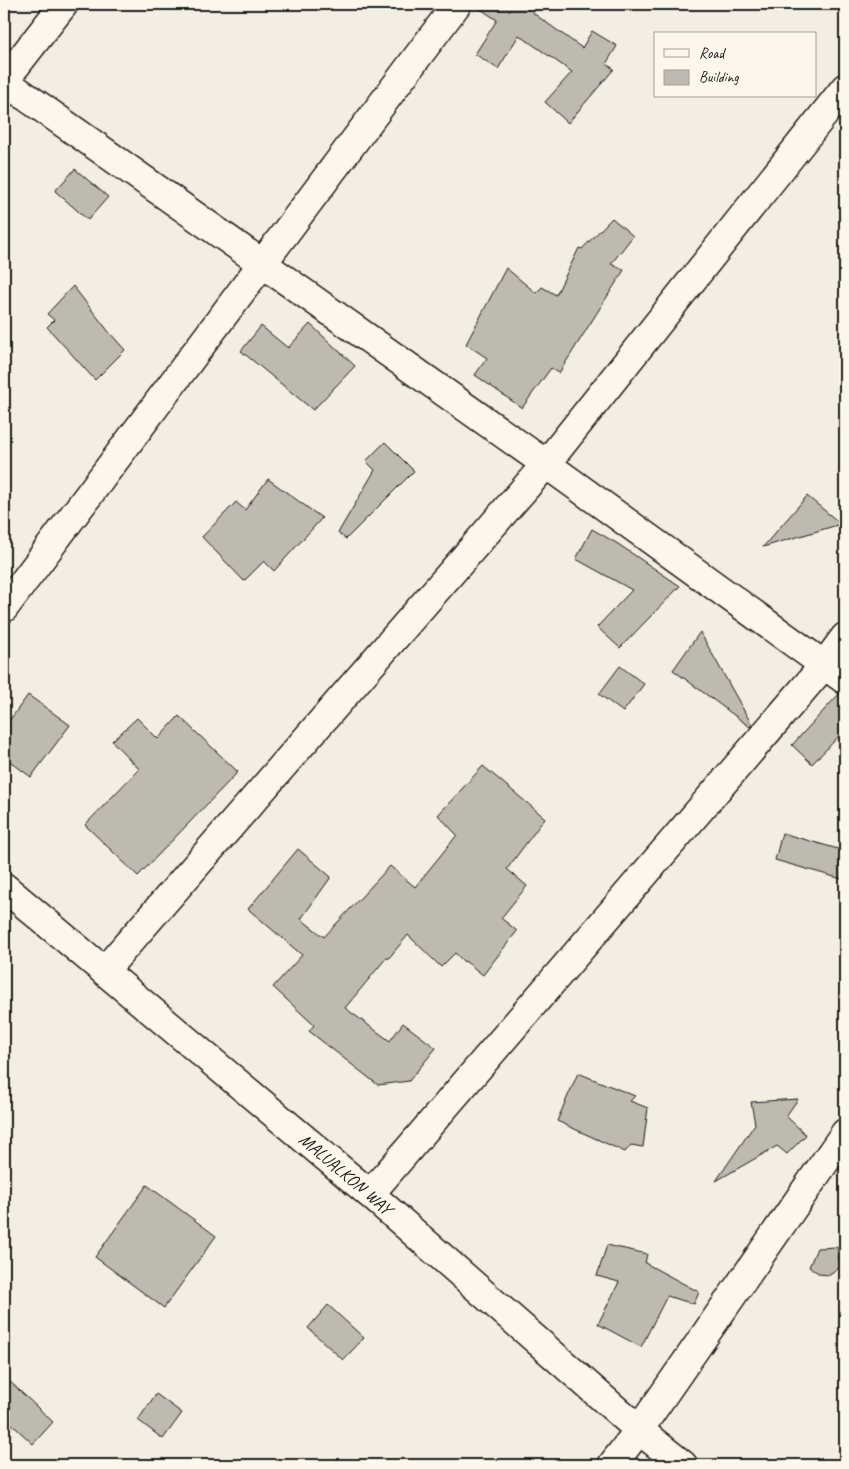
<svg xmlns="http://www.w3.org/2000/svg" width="849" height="1469" viewBox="0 0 849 1469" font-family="Caveat,sans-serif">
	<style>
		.building { fill: #bdbab1; stroke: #1c1c1c }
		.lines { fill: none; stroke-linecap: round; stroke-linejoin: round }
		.street-casing { stroke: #1c1c1c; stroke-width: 31 }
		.primary-casing { stroke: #1c1c1c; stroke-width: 31 }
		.street { stroke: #fbf7ec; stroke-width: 28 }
		.primary { stroke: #fbf7ec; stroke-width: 28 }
		.labels { text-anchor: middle; stroke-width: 5; stroke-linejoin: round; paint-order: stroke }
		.street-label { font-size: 18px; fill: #1c1c1c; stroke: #fbf7ec }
	</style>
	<rect width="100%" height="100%" fill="#f2eee4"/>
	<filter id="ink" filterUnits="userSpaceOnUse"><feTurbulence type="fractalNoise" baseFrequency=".02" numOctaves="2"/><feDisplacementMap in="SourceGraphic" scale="10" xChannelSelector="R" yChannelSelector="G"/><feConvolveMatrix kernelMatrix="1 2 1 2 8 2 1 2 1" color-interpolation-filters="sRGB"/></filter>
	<g filter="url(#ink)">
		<path class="building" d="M473,4H539L533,13L582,48L592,31L617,46L606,64L614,69L568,123L545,102L572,72L519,35L498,69L475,54L497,20Z
			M75,169L108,197L88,220L55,191Z
			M612,218L633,236L611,264L624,270L559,373L551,368L522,408L475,375L487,358L466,344L506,268L536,293L542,287L556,295L579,248L582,249Z
			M73,286L109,332L125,350L95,380L47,327L54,320L47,314Z
			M310,324L355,366L313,410L241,351L261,326L288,348Z
			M385,442L414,471L346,539L338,533L375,470L366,461Z
			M268,479L322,518L274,571L264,561L244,581L202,537L236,502L245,510Z
			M807,496L841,524L763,547Z
			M592,529L618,544L680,586L620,648L597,627L632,590L576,559Z
			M700,632L752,725L750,727L673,670Z
			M620,666L644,684L623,712L599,694Z
			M839,694L845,695V730L812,764L792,745Z
			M28,695L70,725L31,777L4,757V728Z
			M179,716L238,772L138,876L85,825L139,769L112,741L137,718L158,739Z
			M483,766L545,818L507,869L527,886L501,918L517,931L483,975L465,961L464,962L455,953L441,967L408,935L388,959L387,957L345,1008L390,1041L403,1023L436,1048L409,1081L378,1085L309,1031L314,1025L273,987L302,955L248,909L298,849L331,877L301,919L324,937L390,866L415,887L457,835L438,815Z
			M782,833L845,851V880L775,860Z
			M578,1073L635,1096L630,1101L648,1108L643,1147L631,1145L625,1152L557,1121Z
			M798,1099L786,1116L806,1135L787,1154L777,1146L716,1181L755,1124L751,1102Z
			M147,1185L216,1236L164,1308L95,1257Z
			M607,1245L647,1254L645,1263L699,1292L694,1304L667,1296L641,1347L598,1324L619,1282L597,1276Z
			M837,1247L840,1267L828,1275L820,1274L809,1267L817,1248Z
			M328,1305L364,1338L343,1360L308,1328Z
			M4,1376L53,1422L33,1444L4,1417Z
			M156,1394L182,1413L163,1439L138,1420Z"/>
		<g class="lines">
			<g class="street-casing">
				<path id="street" d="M4,81L546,464L845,680
					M4,81L64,4
					M4,608L457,4
					M104,971L546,464L845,88
					M370,1194L825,664L845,637
					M612,1465L639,1430L845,1133"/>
			</g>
			<g class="primary-casing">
				<g id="primary">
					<path id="s1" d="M4,887L370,1194L639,1430L683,1465"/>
				</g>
			</g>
			<use href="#street" class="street"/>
			<use href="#primary" class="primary"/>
		</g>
	</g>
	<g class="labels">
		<g class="street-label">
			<text dy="6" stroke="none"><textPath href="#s1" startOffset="446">MALUALKON WAY</textPath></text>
		</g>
	</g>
	<rect width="849" height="1469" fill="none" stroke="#fbf7ec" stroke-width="20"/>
	<rect x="10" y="10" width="829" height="1449" fill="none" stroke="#1c1c1c" stroke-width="2" filter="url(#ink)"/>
	<rect x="654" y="32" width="162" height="65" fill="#fbf7ec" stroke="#a29f99"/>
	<rect x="664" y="49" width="25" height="8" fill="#fbf7ec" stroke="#a29f99"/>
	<text x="699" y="58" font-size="15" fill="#1c1c1c">Road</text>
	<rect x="664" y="70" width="25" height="15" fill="#bdbab1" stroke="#a29f99"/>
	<text x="699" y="82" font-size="15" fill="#1c1c1c">Building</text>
</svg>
